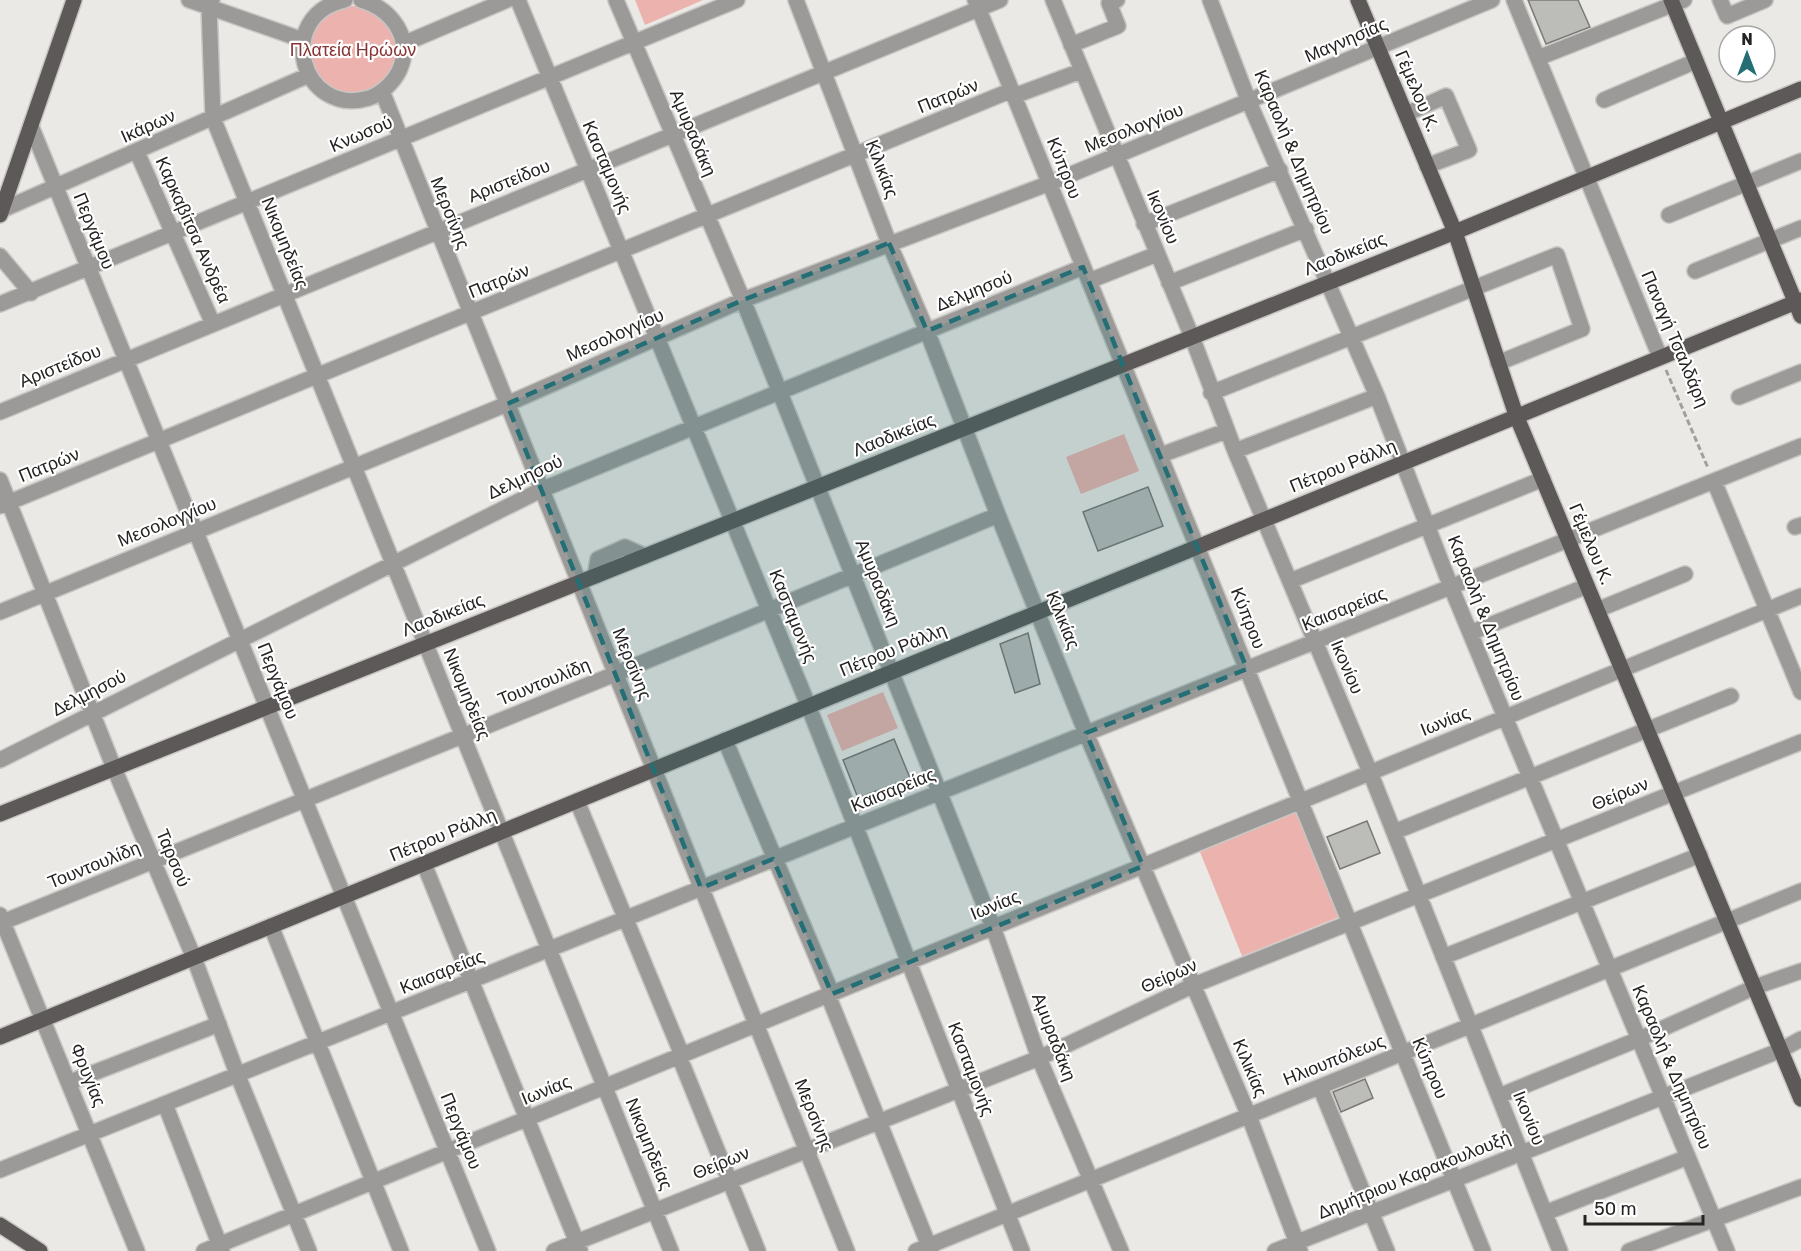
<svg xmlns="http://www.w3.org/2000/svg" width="1801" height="1251" viewBox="0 0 1801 1251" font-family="Rubik,sans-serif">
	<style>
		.green { fill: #ecb3ae }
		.building { fill: #bcbcb8; stroke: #7a7976; stroke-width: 1.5 }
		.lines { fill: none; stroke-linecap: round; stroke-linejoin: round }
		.minor-casing { stroke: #c7c6c2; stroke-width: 18 }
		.major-casing { stroke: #c7c6c2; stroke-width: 18 }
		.path { stroke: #a2a09d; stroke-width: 3; stroke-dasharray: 6 3; stroke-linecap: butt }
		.minor { stroke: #9b9a99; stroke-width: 15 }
		.major { stroke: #5c5958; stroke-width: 15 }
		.marked { fill: #246f75; fill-opacity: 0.2; stroke: #246f75; stroke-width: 4.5; stroke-dasharray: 12 8; stroke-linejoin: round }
		.labels { text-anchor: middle; stroke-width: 4.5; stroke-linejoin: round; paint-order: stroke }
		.street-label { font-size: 18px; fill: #252423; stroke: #fff }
		.park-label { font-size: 18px; fill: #863434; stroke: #fff }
	</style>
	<rect width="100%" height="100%" fill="#ebe9e5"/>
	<path class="green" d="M635,0H703L645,25Z
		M309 50a44 44 0 1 1 88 0a44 44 0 1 1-88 0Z
		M1124,434L1139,471L1081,494L1066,457Z
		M883,692L898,728L842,751L827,715Z
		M1297,812L1339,917L1242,956L1200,852Z"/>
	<path class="building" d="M1528,0H1578L1590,27L1546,44Z
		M1148,487L1163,526L1098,551L1083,512Z
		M1028,633L1040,684L1015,693L1000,644Z
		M894,739L910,778L858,798L843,760Z
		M1367,821L1380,853L1340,869L1327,837Z
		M1365,1079L1373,1098L1341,1112L1333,1092Z"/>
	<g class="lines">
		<g class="minor-casing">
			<path id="minor" d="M189,0L303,40
				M212,0L209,7L213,118L671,1251
				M345,0C273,16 301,118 369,98C381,94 393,83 399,71C414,39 392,9 361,0
				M518,0L804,695L1022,1251
				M616,0L743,300L993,927L1039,1058L1121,1251
				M796,0L889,243L927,331L998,515L1086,733L1249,1116L1300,1251
				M975,0L1483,1251
				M1053,0L1192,337L1235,451L1370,772L1560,1251
				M1210,0L1249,102L1377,396L1451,587L1727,1251
				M1514,0L1660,357
				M1720,0L1727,16L1765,0
				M403,44L507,0
				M1071,45L1118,26L1109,3L1117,0
				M1538,58L1684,0
				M382,91L847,1251
				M1014,96L1081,71
				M1604,100L1696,61
				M1406,114L1446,96L1469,150L1427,166
				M31,126L488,1251
				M137,152L213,324
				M2,210L309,75
				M1669,215L1801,161
				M1144,224L1280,170
				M0,256L31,293
				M1695,271L1801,228
				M1089,281L1157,254
				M1169,283L1306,229
				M0,304L737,0
				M1211,393L1557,255L1582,329L1498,363
				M1739,397L1801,372
				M0,412L1000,0
				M1235,451L1377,396
				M1161,455L1226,431
				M0,480L114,768L194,958L238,1076L309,1251
				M1714,481L1801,692
				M0,506L1012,90
				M1795,527L1801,525
				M595,576L598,559L625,547L645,556
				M1290,581L1543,479
				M1597,610L1685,574
				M0,612L507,404L743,300L1050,183L1492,0
				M1470,633L1587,586
				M725,740L832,994
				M0,760L541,490L1083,267
				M577,801L682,1055
				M1394,832L1731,696
				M424,864L580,1250
				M0,915L137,1251
				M3,922L615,674L998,515
				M271,926L401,1251
				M1443,957L1700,855
				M828,995L931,1251
				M679,1056L758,1251
				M70,1082L219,1024
				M1320,1087L1387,1251
				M1499,1096L1639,1039L1755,987L1801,971
				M165,1104L222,1251
				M0,1170L1801,446
				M1545,1213L1688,1157
				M204,1251L1801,596
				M554,1251L1039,1058L1194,985L1801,742
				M916,1251L1801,891
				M1275,1251L1781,1050L1801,1039
				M1629,1251L1801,1187"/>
		</g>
		<g class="major-casing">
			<path id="major" d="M1358,0L1455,232L1516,415L1801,1099
				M1671,0L1801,316
				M0,215L74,0
				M0,814L1455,232L1801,89
				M0,1037L1801,300
				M0,1225L40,1251"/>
		</g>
		<path class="path" d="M1666,370L1708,468"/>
		<use href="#minor" class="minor"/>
		<use href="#major" class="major"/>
	</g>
	<path class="marked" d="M889,243L927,331L1083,267L1247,669L1086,733L1143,866L832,994L773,859L701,888L507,404L743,300Z"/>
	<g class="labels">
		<g class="street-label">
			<text transform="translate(1346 40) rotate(-23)" y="6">Μαγνησίας</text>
			<text transform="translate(1417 91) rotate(67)" y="6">Γέμελου Κ.</text>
			<text transform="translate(948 96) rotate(-22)" y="6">Πατρών</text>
			<text transform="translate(148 126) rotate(-24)" y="6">Ικάρων</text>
			<text transform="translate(1134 128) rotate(-22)" y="6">Μεσολογγίου</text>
			<text transform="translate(693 133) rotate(67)" y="6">Αμυραδάκη</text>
			<text transform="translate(361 134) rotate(-23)" y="6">Κνωσού</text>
			<text transform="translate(1294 152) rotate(67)" y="6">Καραολή &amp; Δημητρίου</text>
			<text transform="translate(607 167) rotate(67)" y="6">Κασταμονής</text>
			<text transform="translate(1064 168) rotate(68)" y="6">Κύπρου</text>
			<text transform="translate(882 169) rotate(69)" y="6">Κιλικίας</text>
			<text transform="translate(509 181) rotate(-22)" y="6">Αριστείδου</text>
			<text transform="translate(450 213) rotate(68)" y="6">Μερσίνης</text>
			<text transform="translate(1163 217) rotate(67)" y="6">Ικονίου</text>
			<text transform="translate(193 230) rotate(66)" y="6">Καρκαβίτσα Ανδρέα</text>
			<text transform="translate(94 231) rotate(68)" y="6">Περγάμου</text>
			<text transform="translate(285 243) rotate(68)" y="6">Νικομηδείας</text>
			<text transform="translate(1345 254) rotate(-22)" y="6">Λαοδικείας</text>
			<text transform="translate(499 281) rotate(-22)" y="6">Πατρών</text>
			<text transform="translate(974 291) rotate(-22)" y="6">Δελμησού</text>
			<text transform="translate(615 335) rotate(-24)" y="6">Μεσολογγίου</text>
			<text transform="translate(1675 339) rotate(67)" y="6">Παναγή Τσαλδάρη</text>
			<text transform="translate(60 366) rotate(-22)" y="6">Αριστείδου</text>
			<text transform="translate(894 435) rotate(-22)" y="6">Λαοδικείας</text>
			<text transform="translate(49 465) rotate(-22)" y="6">Πατρών</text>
			<text transform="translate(1343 466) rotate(-22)" y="6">Πέτρου Ράλλη</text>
			<text transform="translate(525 477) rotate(-25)" y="6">Δελμησού</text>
			<text transform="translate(167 522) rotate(-22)" y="6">Μεσολογγίου</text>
			<text transform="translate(1591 544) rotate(67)" y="6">Γέμελου Κ.</text>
			<text transform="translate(878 583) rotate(68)" y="6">Αμυραδάκη</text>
			<text transform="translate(1344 609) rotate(-22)" y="6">Καισαρείας</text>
			<text transform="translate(443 615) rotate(-22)" y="6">Λαοδικείας</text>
			<text transform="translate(793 616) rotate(68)" y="6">Κασταμονής</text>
			<text transform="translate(1248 618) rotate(68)" y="6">Κύπρου</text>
			<text transform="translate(1486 618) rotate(68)" y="6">Καραολή &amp; Δημητρίου</text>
			<text transform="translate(1063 620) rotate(68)" y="6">Κιλικίας</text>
			<text transform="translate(893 650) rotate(-22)" y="6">Πέτρου Ράλλη</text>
			<text transform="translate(632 664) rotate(68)" y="6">Μερσίνης</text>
			<text transform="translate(1347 667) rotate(67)" y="6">Ικονίου</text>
			<text transform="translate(278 681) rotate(68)" y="6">Περγάμου</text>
			<text transform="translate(544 682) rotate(-22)" y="6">Τουντουλίδη</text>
			<text transform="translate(89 693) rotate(-27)" y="6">Δελμησού</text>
			<text transform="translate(467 694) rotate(68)" y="6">Νικομηδείας</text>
			<text transform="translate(1445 721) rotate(-22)" y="6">Ιωνίας</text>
			<text transform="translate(893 790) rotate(-22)" y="6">Καισαρείας</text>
			<text transform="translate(1620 794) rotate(-22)" y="6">Θείρων</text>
			<text transform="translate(443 835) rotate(-22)" y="6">Πέτρου Ράλλη</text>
			<text transform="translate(173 858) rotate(67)" y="6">Ταρσού</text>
			<text transform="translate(94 865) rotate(-22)" y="6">Τουντουλίδη</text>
			<text transform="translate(995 905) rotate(-22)" y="6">Ιωνίας</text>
			<text transform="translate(442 972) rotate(-22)" y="6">Καισαρείας</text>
			<text transform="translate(1169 976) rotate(-24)" y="6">Θείρων</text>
			<text transform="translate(1054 1037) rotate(69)" y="6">Αμυραδάκη</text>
			<text transform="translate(1334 1060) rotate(-22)" y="6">Ηλιουπόλεως</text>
			<text transform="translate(1672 1067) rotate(67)" y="6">Καραολή &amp; Δημητρίου</text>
			<text transform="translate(1250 1068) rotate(67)" y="6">Κιλικίας</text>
			<text transform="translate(1430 1068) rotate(67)" y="6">Κύπρου</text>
			<text transform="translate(971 1069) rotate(69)" y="6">Κασταμονής</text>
			<text transform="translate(88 1075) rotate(68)" y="6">Φρυγίας</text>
			<text transform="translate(546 1090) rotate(-22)" y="6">Ιωνίας</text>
			<text transform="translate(814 1115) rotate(68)" y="6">Μερσίνης</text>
			<text transform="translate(1529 1118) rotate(68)" y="6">Ικονίου</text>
			<text transform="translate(461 1131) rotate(68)" y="6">Περγάμου</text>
			<text transform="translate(649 1144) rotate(68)" y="6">Νικομηδείας</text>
			<text transform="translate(721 1163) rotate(-22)" y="6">Θείρων</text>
			<text transform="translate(1414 1175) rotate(-22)" y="6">Δημήτριου Καρακουλουξή</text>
		</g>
		<g class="park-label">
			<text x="353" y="56">Πλατεία Ηρώων</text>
		</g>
	</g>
	<g transform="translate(1747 54)"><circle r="28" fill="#ffffff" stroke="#a8a7a7" stroke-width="1.5"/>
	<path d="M0-4.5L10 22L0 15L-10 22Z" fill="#246f75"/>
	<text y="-9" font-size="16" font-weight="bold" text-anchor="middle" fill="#252423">N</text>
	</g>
	<path d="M1585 1215v9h118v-9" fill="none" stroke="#252423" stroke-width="3"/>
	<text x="1594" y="1215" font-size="18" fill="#252423" stroke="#ffffff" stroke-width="4.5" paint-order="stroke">50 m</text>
</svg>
